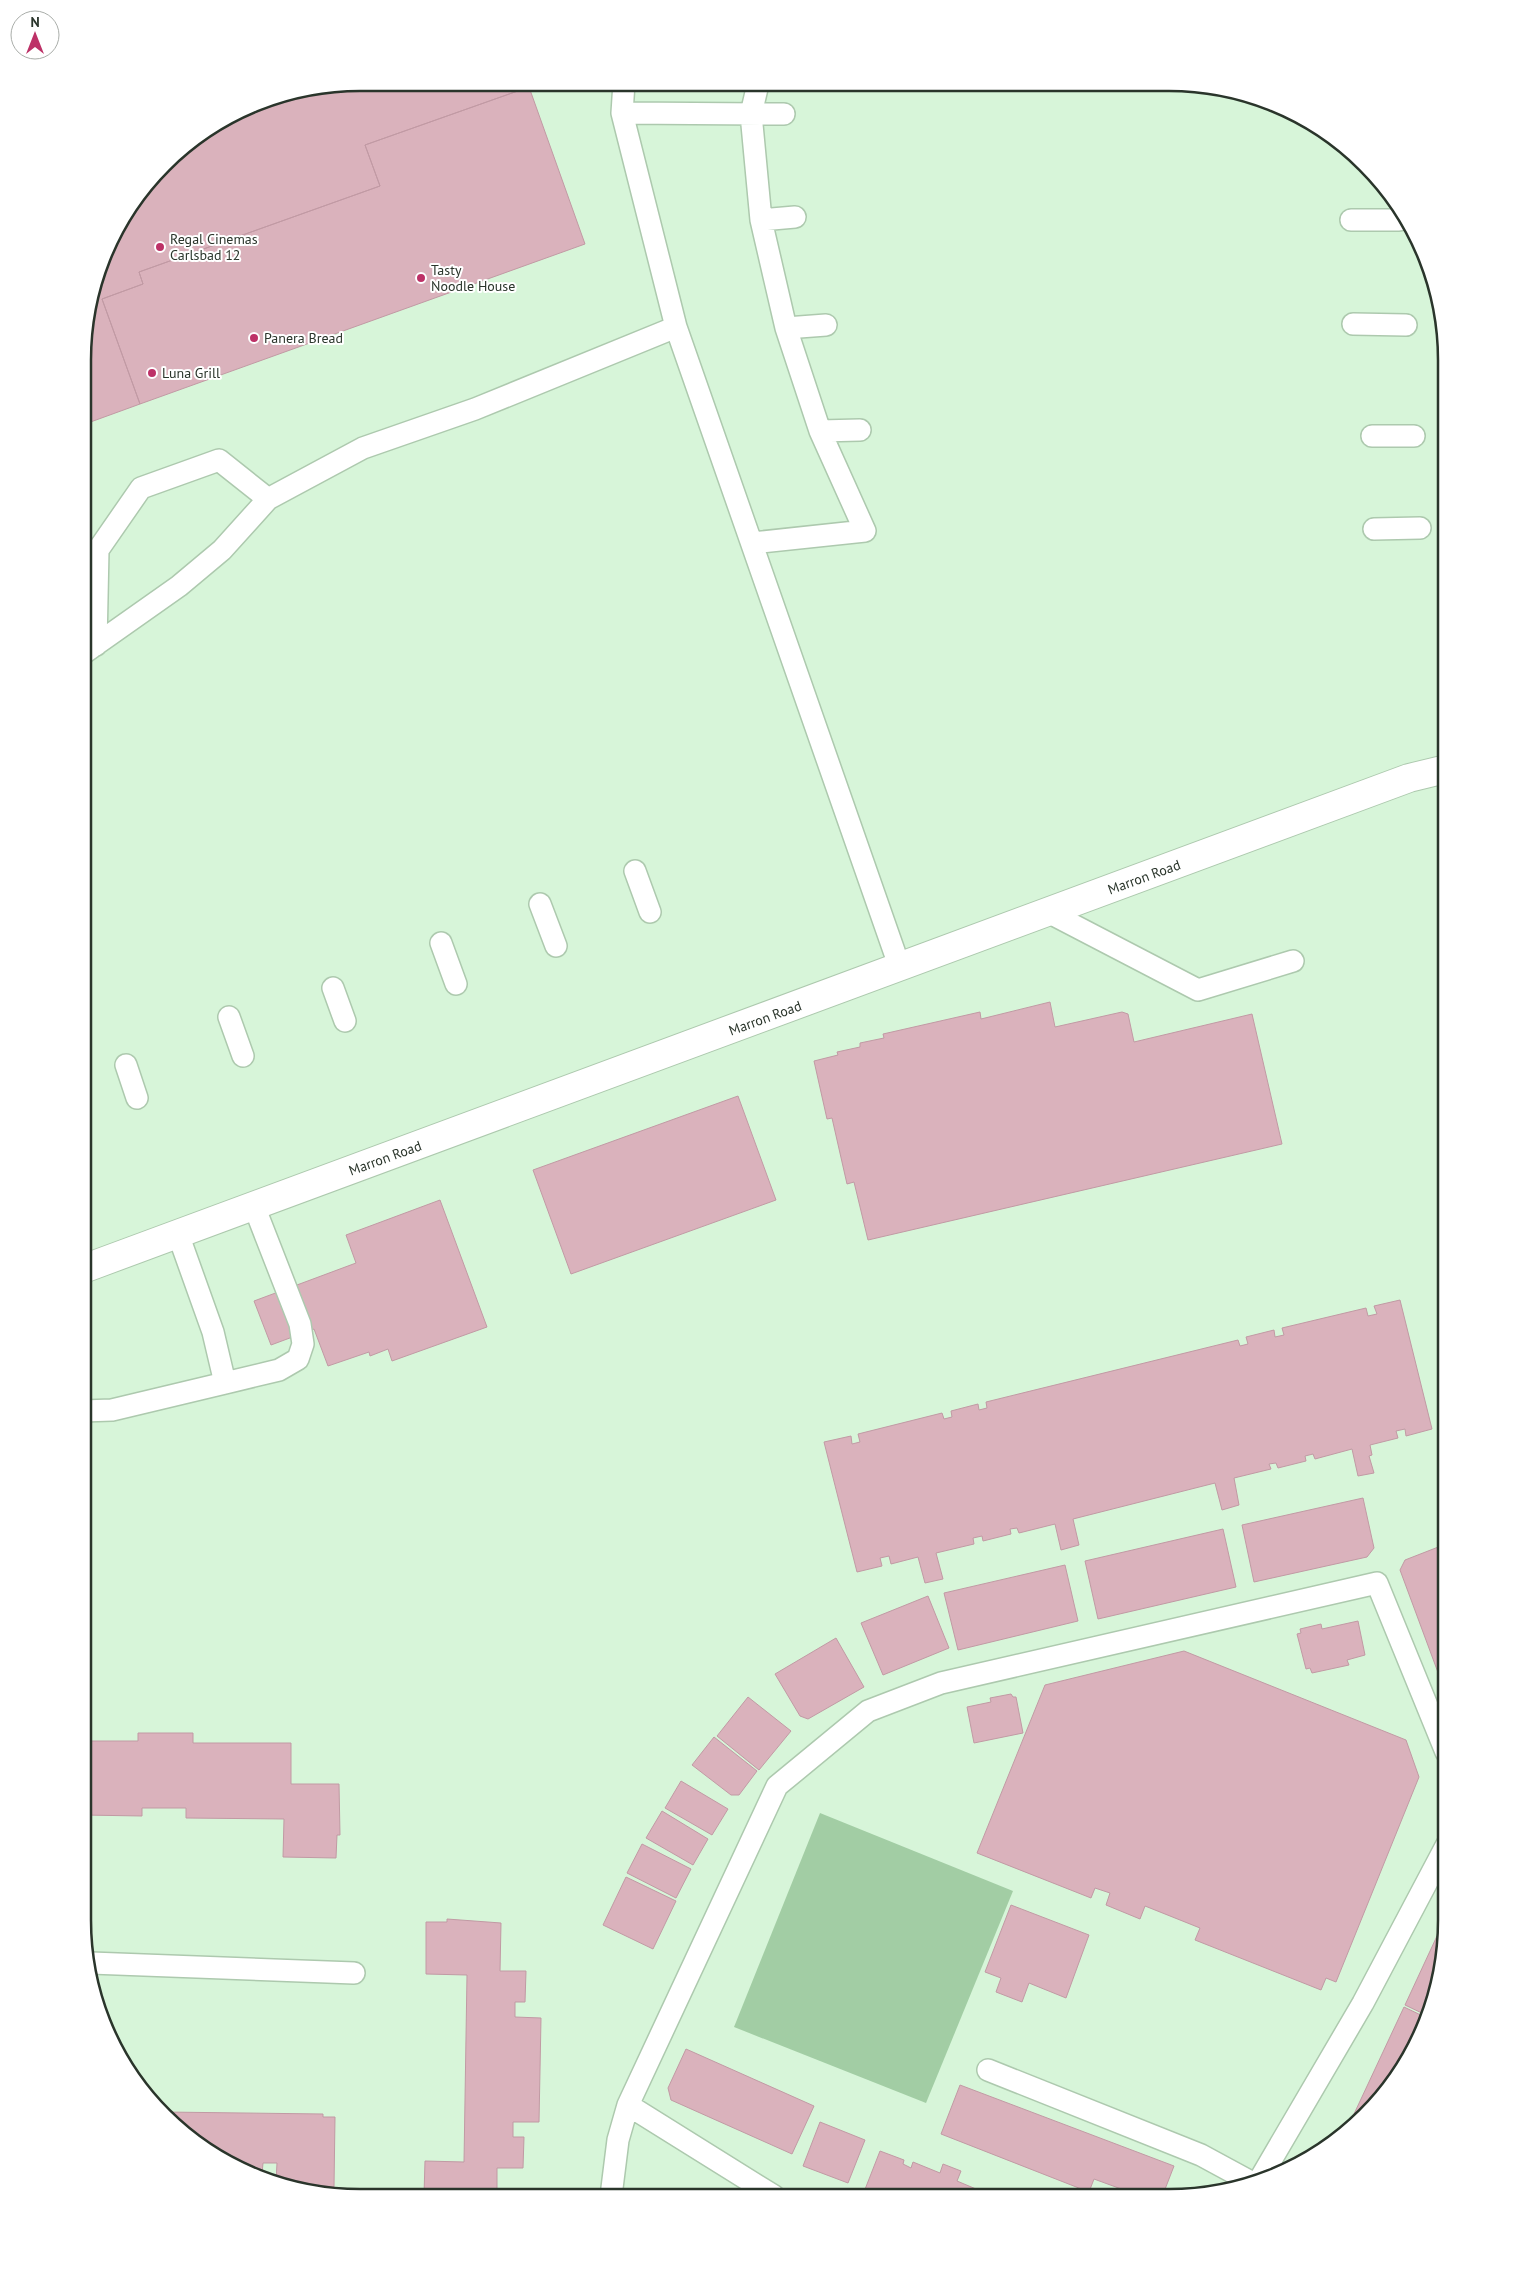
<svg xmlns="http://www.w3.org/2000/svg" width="1529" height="2280" viewBox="0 0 1529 2280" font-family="'PT Sans',sans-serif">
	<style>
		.green { fill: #a2cda4 }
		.building { fill: #dab2bc; stroke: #c19aa4 }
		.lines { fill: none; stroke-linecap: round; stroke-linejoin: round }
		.lane-casing { stroke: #adc9ae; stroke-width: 24 }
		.secondary-casing { stroke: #adc9ae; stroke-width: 30 }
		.lane { stroke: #fff; stroke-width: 21 }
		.secondary { stroke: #fff; stroke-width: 28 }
		.poi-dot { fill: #bd3167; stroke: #fff; stroke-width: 2 }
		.labels { text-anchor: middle; stroke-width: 4; stroke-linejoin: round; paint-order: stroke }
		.poi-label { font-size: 14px; fill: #2a352b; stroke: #fff; text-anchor: start }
		.street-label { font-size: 14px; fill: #2a352b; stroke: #fff }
		.rim { fill: none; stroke: #2a352b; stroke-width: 2.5 }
	</style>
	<rect width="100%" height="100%" fill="#d7f5d9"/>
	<path class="green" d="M820,1813L1013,1891L926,2103L734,2027Z"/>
	<path class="building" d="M361,83H527L529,87L365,145L380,186L139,272L143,284L102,299L140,404L85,424V324L120,222L177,151L271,97Z
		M529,87L585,244L140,404L102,299L143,284L139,272L380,186L365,145Z
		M1050,1002L1055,1027L1122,1012L1128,1014L1134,1042L1252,1014L1282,1144L868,1240L854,1182L847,1184L832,1118L827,1119L814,1061L838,1055L837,1052L860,1047V1043L884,1038L883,1034L980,1012L981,1019Z
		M738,1096L776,1200L571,1274L533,1170Z
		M440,1200L487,1327L392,1361L388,1349L370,1356L369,1352L328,1366L314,1329L271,1345L254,1301L356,1263L346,1235Z
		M1400,1300L1432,1429L1406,1436L1405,1429L1396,1431L1398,1438L1370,1445L1372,1455L1369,1456L1374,1473L1358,1476L1352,1449L1315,1459L1313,1454L1305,1456L1306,1461L1278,1468L1276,1463L1269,1464L1271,1469L1234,1478L1239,1505L1222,1510L1215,1483L1073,1519L1079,1545L1061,1550L1055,1524L1019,1533L1017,1528L1010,1529L1011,1534L983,1541L982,1536L973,1538L974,1544L936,1553L943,1579L925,1583L918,1557L891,1564L889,1556L880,1558L882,1566L857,1572L824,1442L851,1436L852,1444L860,1442L858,1434L942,1413L944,1419L952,1417L951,1411L978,1404L979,1410L987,1408L986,1402L1238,1340L1240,1346L1248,1344L1246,1337L1274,1330L1275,1337L1284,1335L1282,1328L1366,1308L1368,1316L1377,1314L1374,1306Z
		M1363,1498L1374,1548L1367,1557L1254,1582L1242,1525Z
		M1223,1529L1236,1587L1098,1619L1085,1561Z
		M1446,1544V1694L1400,1570L1405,1560Z
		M1065,1565L1078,1621L958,1650L944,1593Z
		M928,1596L949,1648L883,1675L861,1623Z
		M1358,1621L1365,1655L1347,1660L1349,1665L1312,1673L1310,1668L1306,1669L1297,1634L1301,1633L1300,1629L1321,1624L1322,1629Z
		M836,1638L864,1687L808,1719L800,1716L775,1674Z
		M1184,1651L1406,1740L1419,1777L1336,1982L1326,1978L1321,1990L1195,1940L1200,1928L1145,1906L1140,1919L1106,1905L1110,1893L1095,1888L1091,1898L977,1853L1045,1685Z
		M1011,1694L1013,1697H1016L1023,1733L974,1743L967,1707L991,1702L990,1698Z
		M748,1697L791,1731L759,1770L717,1736Z
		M138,1733H193V1743H291V1784H339L340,1835H337L336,1858L283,1857L284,1819L186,1818V1808H142V1816L83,1815V1741H138Z
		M714,1737L757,1771L739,1795H731L692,1765Z
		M681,1781L728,1809L712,1835L665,1808Z
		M662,1811L708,1839L693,1865L646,1838Z
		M642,1844L691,1869L676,1898L627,1873Z
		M626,1877L676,1901L653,1949L603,1925Z
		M1011,1905L1089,1935L1066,1998L1029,1983L1022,2002L996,1992L1001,1978L985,1972Z
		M447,1919L501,1923L500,1971H526L525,2002H515V2017L541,2018L539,2122H513V2137H524L523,2168H497V2196L424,2195L425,2161L464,2162L467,1975L426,1974V1922H447Z
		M1437,1936L1445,1940L1428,2016L1405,2005Z
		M1404,2007L1427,2018L1425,2026L1389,2088L1361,2117L1354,2114Z
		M686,2049L814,2106L792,2154L671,2100L668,2088Z
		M960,2085L1174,2166L1162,2197H1143L1094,2179L1089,2192L941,2134Z
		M164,2112L323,2114V2117H335L334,2187L291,2186L276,2182L277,2163H263L262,2174H250L192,2140Z
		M820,2122L865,2140L848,2183L803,2166Z
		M880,2151L904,2160L903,2164L911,2168L913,2162L940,2173L943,2164L961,2171L957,2181L995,2197H862Z"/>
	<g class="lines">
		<g class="lane-casing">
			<path id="lane" d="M624,83L622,113L676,327L900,968
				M622,113L784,114
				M761,220L795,217
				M1351,220H1399
				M1353,324L1406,325
				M786,328L826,325
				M820,431L860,430
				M1372,436H1414
				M1374,529L1420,528
				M752,543L865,531L820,431L786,328L761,220L751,114L758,84
				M96,645L98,550L141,488L219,460L268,499
				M84,653L179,586L222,550L268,499L363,448L475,409L676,327
				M635,871L650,912
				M540,904L556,946
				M1048,912L1198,990L1293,961
				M441,943L456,984
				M333,988L345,1021
				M229,1017L243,1056
				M126,1065L137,1098
				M225,1383L279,1370L298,1359L303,1344L300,1324L254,1206
				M83,1411L112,1410L225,1383L213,1332L178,1234
				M91,1963L354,1973
				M988,2070L1201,2155L1249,2181
				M628,2105L774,2196
				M1260,2179L1363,2003L1446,1846
				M611,2196L618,2140L628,2105L777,1786L868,1711L941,1683L1377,1583L1446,1752"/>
		</g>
		<g class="secondary-casing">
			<path id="secondary" d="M83,1269L1409,778L1446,769"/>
		</g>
		<use href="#lane" class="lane"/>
		<use href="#secondary" class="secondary"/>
	</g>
	<g class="poi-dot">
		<circle cx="160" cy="247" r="5"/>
		<circle cx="421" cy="278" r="5"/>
		<circle cx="254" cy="338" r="5"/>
		<circle cx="152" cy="373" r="5"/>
	</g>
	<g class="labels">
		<g class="poi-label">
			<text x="170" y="244">Regal Cinemas<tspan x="170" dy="16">Carlsbad 12</tspan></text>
			<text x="431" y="275">Tasty<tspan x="431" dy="16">Noodle House</tspan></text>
			<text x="264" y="343">Panera Bread</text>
			<text x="162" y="378">Luna Grill</text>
		</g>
		<g class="street-label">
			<text transform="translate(1144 877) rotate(-20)" y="5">Marron Road</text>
			<text transform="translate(765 1018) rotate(-20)" y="5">Marron Road</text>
			<text transform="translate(385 1158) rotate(-20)" y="5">Marron Road</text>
		</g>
	</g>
	<path d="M0 0H1529V2280H0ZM360 91H1169A269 269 0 0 1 1438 360V1920A269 269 0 0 1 1169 2189H360A269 269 0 0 1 91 1920V360A269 269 0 0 1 360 91Z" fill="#fff" fill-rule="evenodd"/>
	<path class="rim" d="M360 91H1169A269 269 0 0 1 1438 360V1920A269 269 0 0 1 1169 2189H360A269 269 0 0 1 91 1920V360A269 269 0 0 1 360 91Z"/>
	<g transform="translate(35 35)"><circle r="24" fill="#ffffff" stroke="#aaaeaa"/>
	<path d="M0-4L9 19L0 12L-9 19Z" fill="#bd3167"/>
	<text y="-8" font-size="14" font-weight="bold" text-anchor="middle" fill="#2a352b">N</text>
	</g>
</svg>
